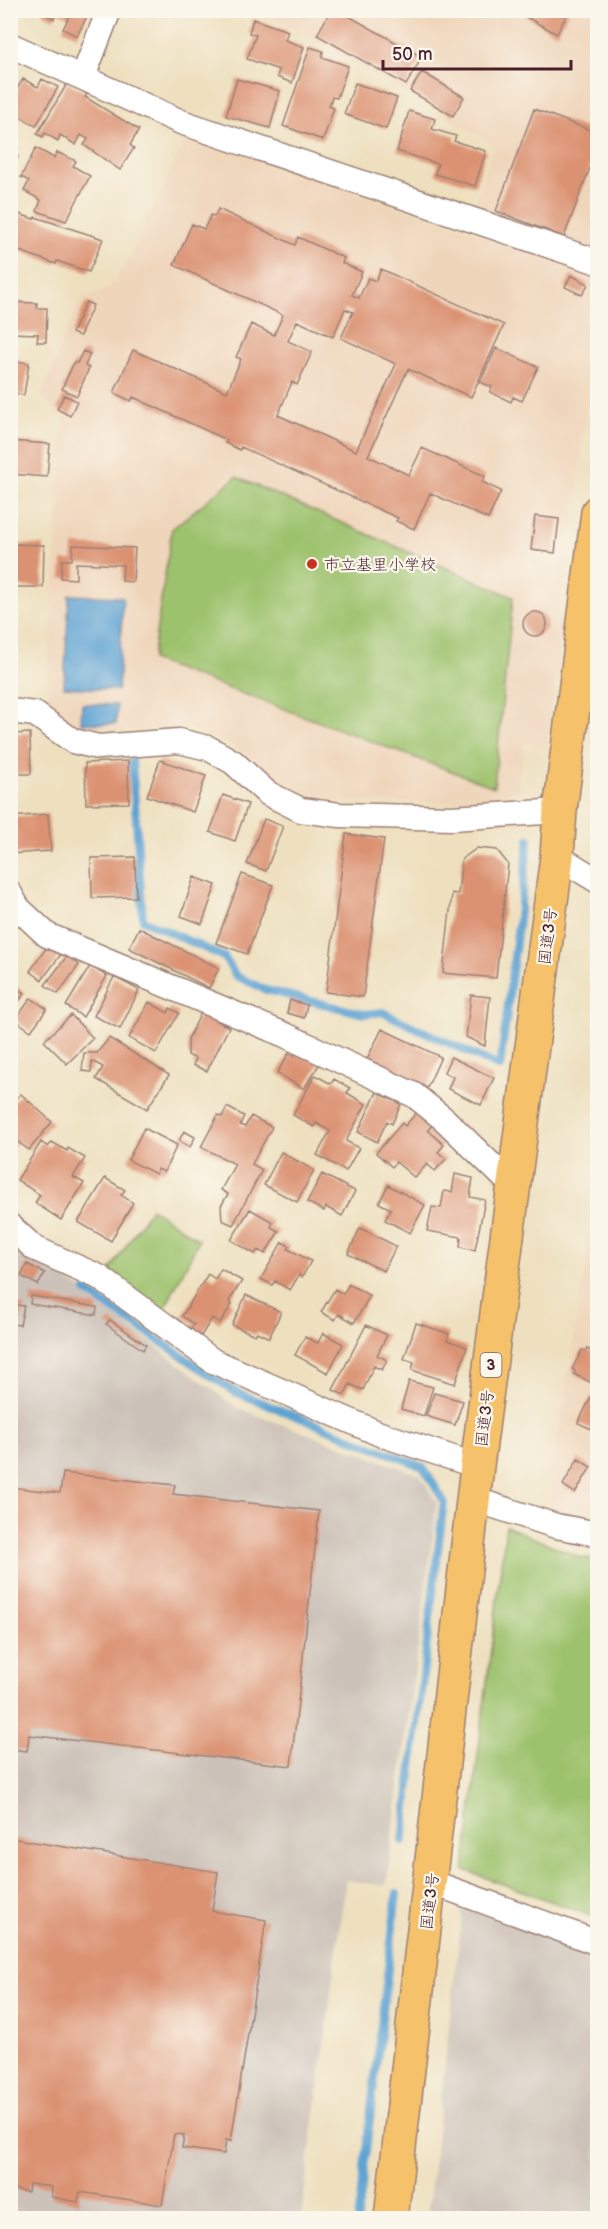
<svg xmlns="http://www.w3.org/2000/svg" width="608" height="2229" viewBox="0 0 608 2229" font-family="'Balsamiq Sans','Klee One',sans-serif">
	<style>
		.built { fill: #efd6bb }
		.industrial { fill: #cdc2b9 }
		.green { fill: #9dc26d; stroke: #74704c; stroke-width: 1.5 }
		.water { fill: #5da3d3; stroke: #54617f; stroke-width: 1.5 }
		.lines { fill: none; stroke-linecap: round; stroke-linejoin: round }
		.stream { stroke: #5da3d3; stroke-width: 8 }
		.building { fill: #db9272; fill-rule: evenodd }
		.street-casing { stroke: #9c8075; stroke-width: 27 }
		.highway-casing { stroke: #9c8075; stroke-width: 36 }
		.street { stroke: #fff; stroke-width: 24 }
		.highway { stroke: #f5c16b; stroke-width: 33 }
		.poi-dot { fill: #c8321e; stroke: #fbf7ec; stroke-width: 2 }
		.labels { text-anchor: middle; stroke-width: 4.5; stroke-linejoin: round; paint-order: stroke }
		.shield { fill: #fbf7ec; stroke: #7f6065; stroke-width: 1.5 }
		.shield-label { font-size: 15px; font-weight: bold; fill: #4a1f2b }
		.poi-label { font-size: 16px; fill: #4a1f2b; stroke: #fbf7ec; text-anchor: start }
		.street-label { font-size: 16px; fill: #4a1f2b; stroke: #fbf7ec }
	</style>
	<rect width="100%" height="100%" fill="#fbf7ec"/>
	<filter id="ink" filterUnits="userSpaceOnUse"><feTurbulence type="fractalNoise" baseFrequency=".0167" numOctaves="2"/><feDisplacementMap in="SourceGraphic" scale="12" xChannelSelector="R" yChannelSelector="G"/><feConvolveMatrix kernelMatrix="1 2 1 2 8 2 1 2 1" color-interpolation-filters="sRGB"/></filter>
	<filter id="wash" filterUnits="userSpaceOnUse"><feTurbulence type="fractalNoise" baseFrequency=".008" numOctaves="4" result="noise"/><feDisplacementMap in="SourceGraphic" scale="24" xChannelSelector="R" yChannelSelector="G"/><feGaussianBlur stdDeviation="1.35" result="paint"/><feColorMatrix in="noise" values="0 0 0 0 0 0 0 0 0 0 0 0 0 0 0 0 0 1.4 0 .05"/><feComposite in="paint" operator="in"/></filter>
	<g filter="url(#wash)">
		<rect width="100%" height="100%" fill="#eee0bf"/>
		<path class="built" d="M264,11H597V251L473,211L493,144Z
			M188,134L597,274V314L547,745L524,743L518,789L484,804L331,801L307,797L285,787L270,777L256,763L239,750L221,740L187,728L81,733L46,708L64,421L41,397L65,335L84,295L101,293L114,282L128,261Z
			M593,1217L598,1220L597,1521L571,1518L546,1508Z"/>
		<path class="industrial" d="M16,1247L75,1285L237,1408L420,1475L437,1503L386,1886L346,1880L301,2218H11L10,1268L14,1263Z
			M463,1906L597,1957V2218H427Z"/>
		<path class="green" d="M236,477L513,597L494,787L152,660L172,529Z
			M151,1208L199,1240L161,1316L107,1275Z
			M506,1526L581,1558L597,1559V1918L464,1870Z"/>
		<path class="water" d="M69,595L123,597L118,690L64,687Z
			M82,704L117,705L116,724L81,723Z"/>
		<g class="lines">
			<path class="stream" d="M132,761L143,920L224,957L236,976L266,990L364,1014L382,1012L500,1067L529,839
				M86,1291L235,1392L423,1467L444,1501L403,1841
				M358,2218L397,1893"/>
		</g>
		<g id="blocks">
			<path class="building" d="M44,10H90L77,36L63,29L69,17L57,12L54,19L43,13Z
				M331,10H338L422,57L406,85L317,35Z
				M529,10H569L557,34L526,17Z
				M253,19L288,31L285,40L304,47L292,83L277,77L279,70L247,59L256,35L249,33Z
				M310,47L323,51L322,57L348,66L337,98L332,97L329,106L334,108L323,140L283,126Z
				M422,72L464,97L453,116L410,91Z
				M23,79L38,87L42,79L58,87L36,126L10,111V100Z
				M237,79L280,91L270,128L226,116Z
				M68,82L87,94L85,97L139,130L130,145L134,148L120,170L84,145L88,139L81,135L76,145L60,135L58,141L45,133L43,137L37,134Z
				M355,83L397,98L386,129L344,114Z
				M534,109L598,133V146L564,237L496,211Z
				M409,111L435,119L432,129L456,136L454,141L486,151L475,186L435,174L438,164L397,151Z
				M10,144L18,149L14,155L18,157L10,170Z
				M36,148L54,158L57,152L76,161L73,166L90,176L66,221L37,211L41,200L24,191L29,181L21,177Z
				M218,209L295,245L298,237L344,258L342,263L362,272L352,295L359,298L368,278L376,281L381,269L504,325L471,397L408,369L368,456L409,475L422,448L485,476L482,482L501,491L488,519L430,493L414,529L396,521L398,518L241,447L240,450L225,443L227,440L133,397L131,401L114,393L133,350L227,392L241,359L236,357L251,324L274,335L283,315L174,265L192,224L204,229L211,215L215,216ZM345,309L353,312L341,338L396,364L356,451L278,415L292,382L297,385L312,352L288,341L297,321L333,337Z
				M10,211L34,219L35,217L103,239L89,272L57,261L56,264L14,249L19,233L10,230Z
				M571,275L588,284L582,295L565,287Z
				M10,302L37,303V308H47L46,342H37L38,334L10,333Z
				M86,302L93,305L80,336L72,333Z
				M496,348L538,367L522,401L513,397L511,402L490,392L492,387L480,382Z
				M83,351L90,354L85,366L89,368L77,396L62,389L74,362L77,363Z
				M10,360L29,363L24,395L10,393Z
				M64,395L77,401L70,416L57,409Z
				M10,441L50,444L47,477L10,474Z
				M535,516L559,519L555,553L531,550Z
				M10,544L44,545L43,587H10Z
				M73,545L135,548L133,582L122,581L123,565L76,563V579L61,578L62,560H72Z
				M523 624a12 12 0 1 1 24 0a12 12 0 1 1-24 0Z
				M30,733L31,774H10V734Z
				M160,760L206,776L193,812L147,796Z
				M128,761L129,803L86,804L85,763Z
				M223,795L248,804L235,841L210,832Z
				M48,814L51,851L10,854V817Z
				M264,819L283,826L266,871L247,864Z
				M346,834L384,839L363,997L326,992Z
				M477,848L497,850L508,864L496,978L443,973L452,893L458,894L462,859Z
				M135,857L136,897L92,898L91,858Z
				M242,874L273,885L247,954L216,943Z
				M194,877L216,885L202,924L181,916Z
				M139,928L219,968L209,988L129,948Z
				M49,944L62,953L42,980L30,971Z
				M67,956L79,965L58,994L45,985Z
				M90,966L107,976L83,1017L66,1006Z
				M114,977L139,990L120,1029L94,1016Z
				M10,982L25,993L10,1013Z
				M471,995L490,997L485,1046L466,1037Z
				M31,998L47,1009L31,1031L15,1020Z
				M290,1000L307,1005L304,1018L287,1013Z
				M149,1002L168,1013L170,1008L179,1013L156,1053L129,1038Z
				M201,1013L229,1027L207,1071L193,1065L196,1059L188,1055V1039Z
				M71,1015L93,1038L67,1064L44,1041Z
				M382,1029L441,1057L427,1088L367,1059Z
				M109,1038L169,1075L147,1109L96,1079L103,1067L92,1061L91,1072L82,1071L84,1053H97Z
				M297,1050L320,1063L304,1089L277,1073L289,1053L294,1056Z
				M451,1057L494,1078L481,1105L448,1089L453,1077L444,1072Z
				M315,1075L331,1084L334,1079L350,1088L347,1093L366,1104L346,1141L359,1148L346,1171L317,1155L330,1131L316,1123L314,1127L293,1115Z
				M377,1092L401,1104L392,1124L387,1121L377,1142L358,1132Z
				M21,1094L52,1122L29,1150L18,1142L15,1146L10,1142V1104Z
				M227,1107L244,1116L240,1125L245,1127L251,1116L272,1127L252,1164L262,1170L233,1225L222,1220L221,1206L228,1194L221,1190L235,1164L201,1147L218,1115L222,1117Z
				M418,1111L433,1124L428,1130L444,1145L438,1152L446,1159L435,1171L427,1164L415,1178L396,1162L392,1167L376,1153L402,1123L405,1126Z
				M144,1128L177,1145L164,1172L158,1169L156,1174L128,1160Z
				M184,1131L195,1137L190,1147L179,1141Z
				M41,1142L48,1147L52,1142L67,1151L68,1148L85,1158L73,1177L84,1183L61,1220L35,1203L40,1195L17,1180Z
				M281,1152L314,1170L297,1202L264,1185Z
				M322,1174L355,1191L342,1216L326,1207L324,1211L307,1202Z
				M455,1174L473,1178L470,1197L485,1200L475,1250L460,1247L461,1237L427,1231L432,1207L441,1208L444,1191L452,1192Z
				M105,1178L125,1190L121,1195L133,1203L111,1241L78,1222Z
				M388,1185L425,1205L410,1233L385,1220L391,1209L379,1203Z
				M250,1209L273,1222L271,1227L279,1231L265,1254L258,1250L255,1254L231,1240Z
				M360,1228L396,1246L384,1271L348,1254Z
				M282,1242L290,1246L288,1249L311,1261L302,1277L299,1275L290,1290L275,1281L272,1285L261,1279Z
				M27,1264L45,1273L38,1285L21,1276Z
				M221,1269L242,1281L229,1301L232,1304L220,1323L212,1318L201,1336L191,1329L194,1324L182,1316L208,1274L215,1279Z
				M349,1284L370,1296L354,1323L339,1314L335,1320L321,1312L335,1289L343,1294Z
				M246,1295L281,1312L269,1338L257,1332L255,1335L232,1325Z
				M31,1296L97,1307L96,1315L30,1304Z
				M10,1304L24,1306L20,1325L10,1324Z
				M110,1320L146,1345L143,1350L106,1324Z
				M416,1323L447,1333L449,1334L447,1340L467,1347L455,1384L412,1370L414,1362L404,1359Z
				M366,1325L387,1335L377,1355L387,1360L382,1370L374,1366L363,1390L350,1384L344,1395L333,1390Z
				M323,1333L343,1344L328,1373L295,1355L305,1337L318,1343Z
				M587,1349L598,1354V1386L574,1374L575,1371L572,1369L582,1350L586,1351Z
				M409,1381L433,1387L424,1416L401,1409Z
				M434,1393L463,1401L455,1425L426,1416Z
				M591,1397L598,1400V1432L578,1423Z
				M578,1459L591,1467L575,1493L563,1485Z
				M63,1473L175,1485L173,1494L319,1511L291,1766L29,1735L27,1751L10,1749V1487L60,1493Z
				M10,1838L218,1872L212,1911L266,1920L231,2141L226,2140L224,2154L182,2148L184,2135L174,2134L162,2205L80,2192L78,2202L51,2197L52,2187L29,2184L28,2192L10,2189Z"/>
		</g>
	</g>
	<g filter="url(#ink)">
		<use href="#blocks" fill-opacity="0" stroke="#9c8075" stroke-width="1.5"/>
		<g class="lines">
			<g class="street-casing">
				<path id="street" d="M10,45L181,122L598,262
					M83,77L109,10
					M10,711L35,714L73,741L98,747L179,741L208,748L233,762L267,793L301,810L340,815L452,818L560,811
					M557,856L598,881
					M10,894L18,908L47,935L285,1035L414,1095L445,1120L514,1187
					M10,1226L34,1248L99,1277L213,1361L380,1434L477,1466
					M473,1499L556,1526L598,1534
					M431,1882L598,1943"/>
			</g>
			<g class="highway-casing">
				<path id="highway" d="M391,2218L477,1466L557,856L560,811L598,512"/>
			</g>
			<use href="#street" class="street"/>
			<use href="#highway" class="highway"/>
		</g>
	</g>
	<circle class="poi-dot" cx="312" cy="564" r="6"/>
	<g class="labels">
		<rect class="shield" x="480.5" y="1353" width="21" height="24" rx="4.5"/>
		<g class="shield-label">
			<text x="491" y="1370">3</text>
		</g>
		<g class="poi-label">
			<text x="324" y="570">市立基里小学校</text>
		</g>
		<g class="street-label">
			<text transform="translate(547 936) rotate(-83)" y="6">国道3号</text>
			<text transform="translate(484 1418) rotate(-83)" y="6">国道3号</text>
			<text transform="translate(429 1901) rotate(-83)" y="6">国道3号</text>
		</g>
	</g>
	<rect width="608" height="2229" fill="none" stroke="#fbf7ec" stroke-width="36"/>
	<path d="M383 60v9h188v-9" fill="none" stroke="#4a1f2b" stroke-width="3"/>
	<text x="392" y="60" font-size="18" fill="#4a1f2b" stroke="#fbf7ec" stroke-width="4.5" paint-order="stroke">50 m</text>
</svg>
